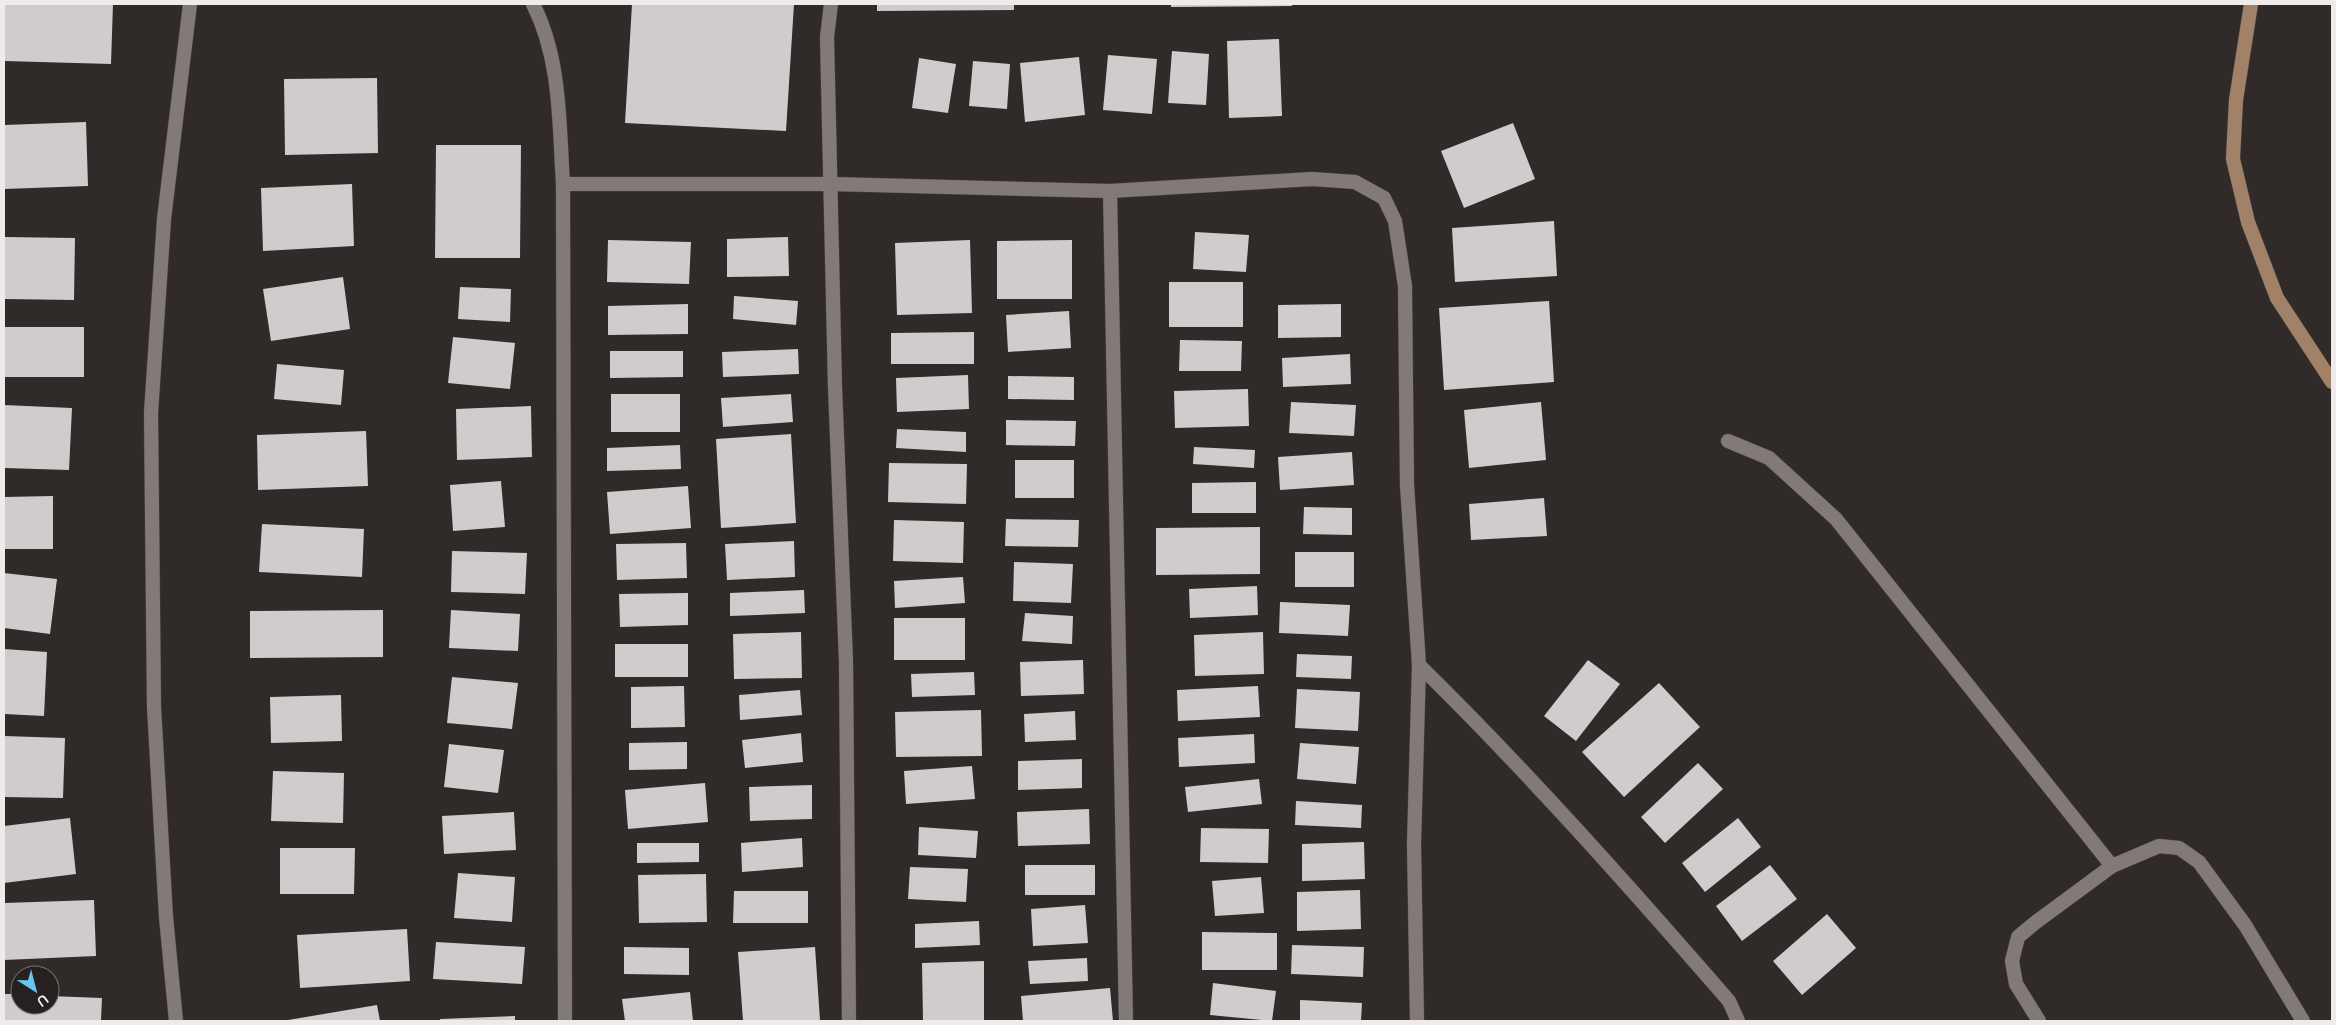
<svg xmlns="http://www.w3.org/2000/svg" width="2336" height="1025" viewBox="0 0 2336 1025" font-family="'Nunito Sans',sans-serif">
	<style>
		.building { fill: #d2cbcd }
		.lines { fill: none; stroke-linecap: round; stroke-linejoin: round }
		.service-casing { stroke: #4c4746; stroke-width: 15 }
		.minor-casing { stroke: #4c4746; stroke-width: 15 }
		.secondary-casing { stroke: #4c4746; stroke-width: 15 }
		.service { stroke: #817a79; stroke-width: 14 }
		.minor { stroke: #817a79; stroke-width: 14 }
		.secondary { stroke: #a18268; stroke-width: 14 }
	</style>
	<rect width="100%" height="100%" fill="#302a29"/>
	<path class="building" d="M4,4H113L111,64L4,61Z
		M632,4H794L786,131L625,123Z
		M877,4H1014V10L877,11Z
		M1171,4H1292V6L1171,7Z
		M1279,39L1282,116L1229,118L1227,41Z
		M1172,51L1209,54L1206,105L1168,103Z
		M1108,55L1157,59L1152,114L1103,110Z
		M1079,57L1085,115L1025,122L1020,63Z
		M919,58L956,64L948,113L912,108Z
		M973,61L1010,64L1007,109L969,106Z
		M377,78L378,153L285,155L284,79Z
		M86,122L88,186L4,189V125Z
		M1513,123L1535,179L1464,208L1441,151Z
		M436,145H521L520,258H435Z
		M352,184L354,246L263,251L261,188Z
		M1554,221L1557,276L1455,282L1452,228Z
		M1195,232L1249,235L1246,272L1193,269Z
		M4,237L75,238L74,300L4,299Z
		M788,237L789,276L727,277V239Z
		M608,240L691,242L689,284L607,282Z
		M970,240L972,313L897,315L895,243Z
		M1072,240V299H997V241Z
		M343,277L350,329L271,341L263,289Z
		M1169,282H1243V327H1169Z
		M460,287L511,289L510,322L458,319Z
		M734,296L798,301L796,325L733,319Z
		M1549,301L1554,382L1444,390L1439,308Z
		M688,304V334L608,335V306Z
		M1341,304V337L1278,338V305Z
		M1069,311L1071,348L1008,352L1006,315Z
		M4,327H84V377H4Z
		M974,332V364H891V333Z
		M453,337L515,343L510,389L448,383Z
		M1180,340L1242,341L1241,371H1179Z
		M798,349L799,374L723,377L722,352Z
		M610,351H683V377L610,378Z
		M1350,354L1351,384L1283,387L1282,358Z
		M277,364L344,370L341,405L274,399Z
		M968,375L969,409L897,412L896,378Z
		M1008,376L1074,377V400L1008,399Z
		M1248,389L1249,426L1175,428L1174,391Z
		M611,394H680V432H611Z
		M791,394L793,422L723,427L721,398Z
		M1291,402L1356,405L1354,436L1289,433Z
		M1541,402L1546,460L1469,468L1464,410Z
		M4,405L72,408L69,470L4,468Z
		M531,406L532,457L457,460L456,409Z
		M1006,420L1076,421L1075,446L1006,445Z
		M897,429L966,432V452L896,448Z
		M366,431L368,486L258,490L257,435Z
		M791,434L796,523L721,528L716,439Z
		M680,445L681,469L607,471V448Z
		M1194,447L1255,450L1254,468L1193,464Z
		M1352,452L1354,485L1280,490L1278,457Z
		M1015,460H1074V498H1015Z
		M889,463L967,464L966,504L888,502Z
		M501,481L505,527L453,531L450,485Z
		M1256,482V513H1192V483Z
		M688,486L691,528L610,534L607,492Z
		M53,496V549H4V497Z
		M1544,498L1547,536L1471,540L1469,504Z
		M1304,507L1352,508V535L1303,534Z
		M1006,519L1079,520L1078,547L1005,546Z
		M894,520L964,522L963,563L893,561Z
		M262,524L364,529L362,577L259,572Z
		M1260,527V574L1156,575V528Z
		M794,541L795,577L727,580L725,544Z
		M686,543L687,578L617,580L616,544Z
		M452,551L527,553L525,594L451,592Z
		M1295,552H1354V587H1295Z
		M1014,562L1073,564L1071,603L1013,601Z
		M4,573L57,579L50,634L4,628Z
		M963,577L965,603L895,608L894,581Z
		M1257,586L1258,615L1190,618L1189,589Z
		M804,590L805,613L730,616V593Z
		M688,593V625L620,627L619,594Z
		M1280,602L1350,605L1348,636L1279,633Z
		M383,610V657L250,658V611Z
		M451,610L520,614L518,651L449,648Z
		M1025,613L1073,616L1072,644L1022,641Z
		M894,618H965V660H894Z
		M801,632L802,678L734,679L733,634Z
		M1263,632L1264,674L1195,676L1194,635Z
		M615,644H688V677H615Z
		M4,649L47,652L44,716L4,714Z
		M1297,654L1352,656L1351,679L1296,677Z
		M1083,660L1084,694L1021,696L1020,662Z
		M1588,660L1620,684L1576,741L1544,716Z
		M974,672L975,695L912,697L911,674Z
		M452,677L518,683L512,729L447,723Z
		M1659,683L1700,727L1624,797L1582,752Z
		M684,686L685,727L631,728V687Z
		M1258,686L1260,717L1178,721L1177,690Z
		M1297,689L1360,692L1358,731L1295,728Z
		M800,690L802,715L740,720L739,695Z
		M341,695L342,741L271,743L270,697Z
		M981,710L982,756L896,757L895,712Z
		M1075,711L1076,740L1025,742L1024,714Z
		M801,733L803,762L745,768L742,740Z
		M1254,734L1255,763L1179,767L1178,738Z
		M4,736L65,738L63,798L4,797Z
		M687,742V769L629,770V743Z
		M1300,743L1359,747L1356,784L1297,779Z
		M449,744L504,750L498,793L444,787Z
		M1082,759V788L1018,790V761Z
		M1698,763L1723,789L1665,843L1641,817Z
		M972,766L975,799L906,804L904,771Z
		M273,771L344,773L343,823L271,821Z
		M1259,779L1262,804L1188,812L1185,787Z
		M705,783L708,822L628,829L625,790Z
		M812,785V819L750,821L749,787Z
		M1296,801L1362,805L1361,828L1295,825Z
		M1089,809L1090,844L1018,846L1017,812Z
		M514,812L516,850L444,854L442,816Z
		M70,818L76,874L4,883V826Z
		M1738,818L1761,847L1705,892L1682,863Z
		M919,827L978,831L976,858L918,855Z
		M1201,828L1269,829L1268,863L1200,862Z
		M802,838L803,867L742,872L741,843Z
		M1364,842L1365,879L1302,881V844Z
		M637,843H699V862L637,863Z
		M280,848H355L354,894H280Z
		M1025,865H1095V895H1025Z
		M1770,865L1797,899L1742,941L1716,906Z
		M910,867L968,869L966,902L908,899Z
		M458,873L515,877L512,922L454,918Z
		M706,874L707,922L639,923L638,875Z
		M1261,877L1264,913L1215,916L1212,881Z
		M1360,890L1361,929L1297,931V892Z
		M734,891H808V923H733Z
		M94,900L96,956L4,960V903Z
		M1085,905L1088,943L1033,946L1031,909Z
		M1827,914L1856,948L1802,995L1773,961Z
		M979,921L980,945L915,948V924Z
		M407,929L410,981L300,988L297,935Z
		M1202,932L1277,933V970H1202Z
		M436,942L525,947L522,984L433,979Z
		M1292,945L1364,947L1363,977L1291,974Z
		M624,947L689,948V975L624,974Z
		M815,947L820,1020L743,1021L738,952Z
		M1087,958L1088,981L1030,984L1028,961Z
		M984,961V1021H923L922,963Z
		M1213,983L1276,991L1272,1021L1210,1015Z
		M1110,988L1113,1021H1023L1021,996Z
		M690,992L693,1021H625L622,999Z
		M4,994H20V1005H50V996L102,998L101,1021H4Z
		M1300,1000L1362,1003L1361,1021H1300Z
		M377,1005L380,1021H288V1020Z
		M515,1016V1021H440V1019Z"/>
	<g class="lines">
		<g class="service-casing">
			<path id="service" d="M1728,441L1769,458L1836,519L2112,866"/>
		</g>
		<g class="minor-casing">
			<path id="minor" d="M533,4C561,59 559,123 563,184L565,1021
				M831,4L827,37L835,387L846,661L849,1021
				M563,184H831L1110,191L1312,179L1355,182L1384,198L1395,221L1405,286L1407,485L1419,665L1414,844L1417,1021
				M1110,191L1126,1021
				M1419,665C1528,772 1629,886 1729,1001L1738,1021
				M176,1021L166,917L154,707L151,413L164,219L190,4
				M2039,1021L2016,984L2012,961L2018,937L2036,922L2112,866L2159,846L2179,848L2199,862L2245,925L2303,1021"/>
		</g>
		<g class="secondary-casing">
			<path id="secondary" d="M2251,4L2236,100L2233,159L2248,222L2277,298L2332,382"/>
		</g>
		<use href="#service" class="service"/>
		<use href="#minor" class="minor"/>
		<use href="#secondary" class="secondary"/>
	</g>
	<rect width="2336" height="1025" fill="none" stroke="#efebeb" stroke-width="10"/>
	<g transform="translate(35 990) rotate(144)"><circle r="24" fill="#262120" stroke="#767271"/>
	<path d="M0-4L9 19L0 12L-9 19Z" fill="#66c4ef"/>
	<text y="-8" font-size="14" font-weight="bold" text-anchor="middle" fill="#efebeb">U</text>
	</g>
</svg>
